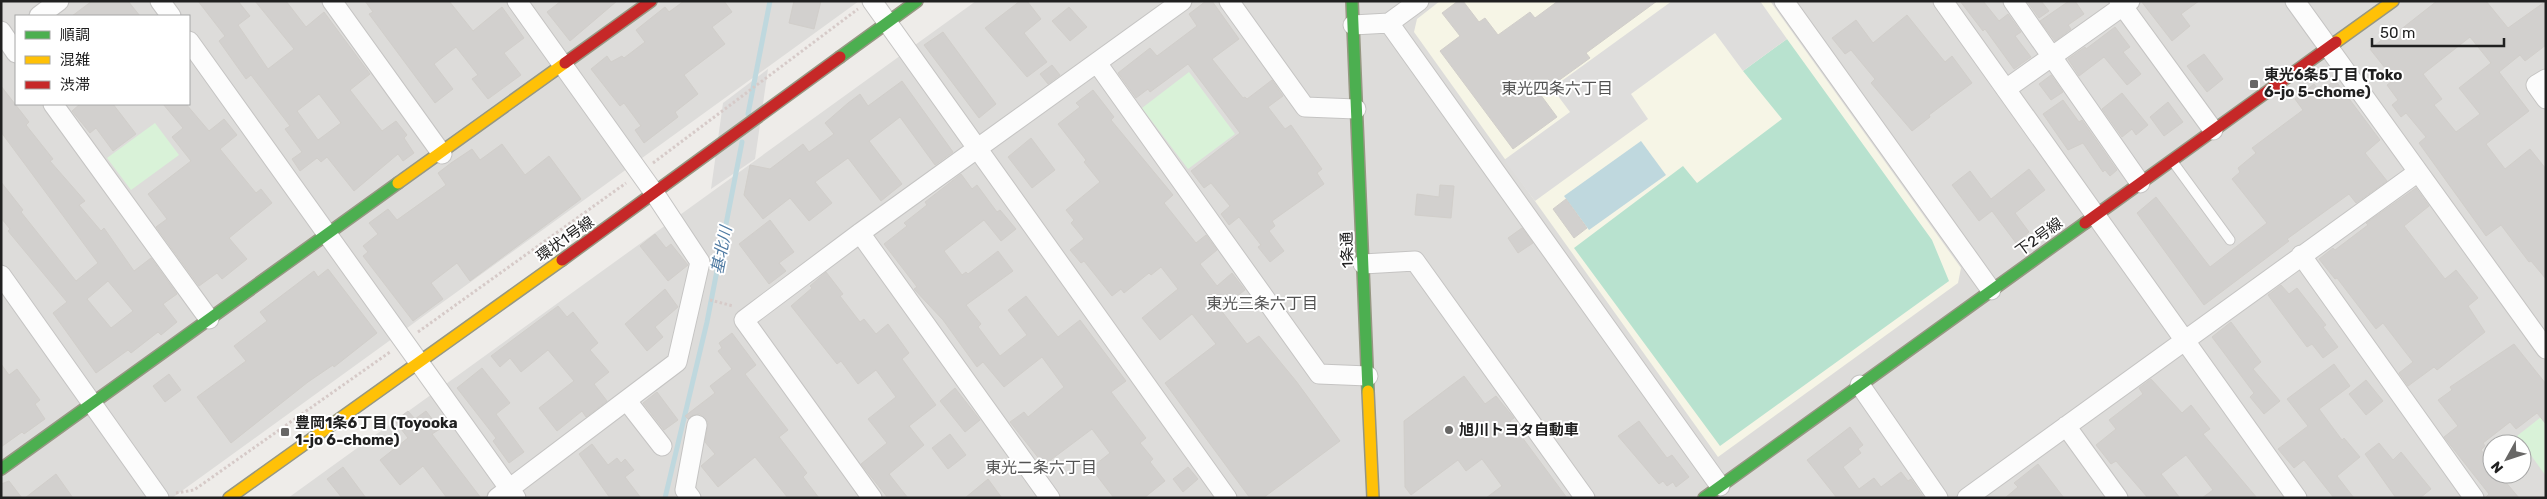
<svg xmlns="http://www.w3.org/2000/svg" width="2547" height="499" viewBox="0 0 2547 499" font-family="Rubik,'Noto Sans JP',sans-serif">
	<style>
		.residential { fill: #dddcda; fill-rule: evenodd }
		.education { fill: #f6f5e6 }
		.park { fill: #d9f2d8 }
		.pitch { fill: #b8e2cf }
		.parking { fill: #dedddc }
		.water { fill: #bfd8de }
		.pier { fill: #dddcdb }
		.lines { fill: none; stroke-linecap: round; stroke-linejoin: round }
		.stream { stroke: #bfd8de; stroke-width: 5 }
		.building { fill: #d2d0ce; stroke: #d1ceca; fill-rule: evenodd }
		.lane-casing { stroke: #c5c4c3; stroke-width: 11 }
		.street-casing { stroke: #c5c4c3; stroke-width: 21 }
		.fast-casing { stroke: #969782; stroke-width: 14 }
		.slow-casing { stroke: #969782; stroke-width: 14 }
		.jam-casing { stroke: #969782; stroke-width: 14 }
		.path { stroke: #d6cac8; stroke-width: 3; stroke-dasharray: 2.5 2.5; stroke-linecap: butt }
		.lane { stroke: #fcfcfc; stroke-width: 9 }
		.street { stroke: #fcfcfc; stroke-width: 19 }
		.fast { stroke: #4caf50; stroke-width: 11 }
		.slow { stroke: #ffc107; stroke-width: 11 }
		.jam { stroke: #c62828; stroke-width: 11 }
		.poi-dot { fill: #686766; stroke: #fff; stroke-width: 2 }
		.labels { text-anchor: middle; stroke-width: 4; stroke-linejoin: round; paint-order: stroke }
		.poi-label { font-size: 15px; font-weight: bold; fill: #202020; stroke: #fff; text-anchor: start }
		.street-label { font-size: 15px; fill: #202020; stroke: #fff }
		.neighbourhood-label { font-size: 16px; fill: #535353; stroke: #fff }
		.water-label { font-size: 16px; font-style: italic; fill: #4f7aa2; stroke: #fff }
	</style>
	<rect width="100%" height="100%" fill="#eeece9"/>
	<path class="residential" d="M1,1H859L172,498H1ZM16,16H189V104H16Z
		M976,1H2546V498H288ZM2492,444H2522V474H2492Z"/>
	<path class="education" d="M1440,1H1770L1961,268L1958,283L1718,457L1414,32L1417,19Z"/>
	<path class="park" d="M1189,72L1235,134L1188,169L1142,108Z
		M155,123L179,155L131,190L107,158Z
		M2546,413V476L2517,436Z"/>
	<path class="pitch" d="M1787,39L1932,240L1949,281L1720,446L1574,248L1683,166L1697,183L1782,119L1743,71Z"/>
	<path class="parking" d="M1672,1H1760L1787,39L1743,71L1715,33L1631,94L1648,119L1535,201L1504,160L1570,112L1552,88Z"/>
	<path class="water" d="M1641,141L1666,175L1589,230L1564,196Z"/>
	<path class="pier" d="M768,69L755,159L711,189L723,103Z"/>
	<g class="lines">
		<path class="stream" d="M748,114L770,1
			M665,498L707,322L742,142"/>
	</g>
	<path class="building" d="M92,1H128L140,16H72Z
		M198,1H238L250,16L238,25L268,69L294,49L255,1H286L306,27L324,12L370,74L350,90L382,131L396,121L407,135L404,138L414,153L403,161L398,154L354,191L327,157L321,162L317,158L300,171L292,159L302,152L285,129L290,126L251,75L246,79L219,41L225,36ZM319,94L341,123L318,140L297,111Z
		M365,1H449L473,31L502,7L524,38L504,53L521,75L488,99L472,79L478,75L456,47L434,64L453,89L435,103L369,14L373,12Z
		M561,1H617L570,41L547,12Z
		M684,1H724L732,12L712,27L725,44L684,75L698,94L675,112L678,117L644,143L635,130L641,126L624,103L620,106L591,69L607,56L611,62L622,56L624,58L645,42L636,30L665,7L669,12Z
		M794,1H821L814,29L789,23Z
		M1020,1H1027L1041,19L1024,33L1047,62L1027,77L985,28Z
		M1206,1H1212L1239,39L1212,59L1243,98L1245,97L1247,99L1272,80L1283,96L1268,107L1285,129L1291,125L1322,169L1317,173L1324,184L1272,221L1275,226L1269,231L1284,251L1270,262L1258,247L1261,245L1239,217L1229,225L1221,214L1230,206L1211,183L1204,188L1191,171L1240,133L1188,64L1150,92L1148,89L1136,98L1118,73L1150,48L1157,56L1197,26L1189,14Z
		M1458,1H1463L1479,22L1485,18L1498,35L1530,12L1535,18L1558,1H1657L1586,53L1590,58L1540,94L1557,117L1513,149L1440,51L1460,36L1442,13Z
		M1960,1H1983L1999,21L2008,14L2021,32L2015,36L2031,57L2014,69L1985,29L1983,31Z
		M2027,1H2041L2049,11L2039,18Z
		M2069,1H2075L2084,14L2068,25L2071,29L2055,41L2040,21Z
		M2141,1H2199L2181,14L2190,26L2172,41Z
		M2437,1H2486L2508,28L2546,1V45L2525,61L2520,55L2499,72L2529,111L2486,144L2505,169L2530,149L2546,169V279L2531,261L2529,262L2501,225L2486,236L2419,143L2426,137L2406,113L2401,117L2392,105L2398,100L2387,85L2391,82L2386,75L2389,73L2370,49L2393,31L2395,34ZM2470,37L2491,63L2459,88L2480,114L2456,132L2434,105L2442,99L2423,74Z
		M1069,7L1087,27L1070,41L1052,21Z
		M1907,15L1945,62L1952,56L1972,83L1929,115L1930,117L1912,131L1871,83L1875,79L1851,50L1845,54L1832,38L1856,20L1873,43Z
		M2115,27L2130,47L2123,52L2141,74L2127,85L2104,57L2079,76L2068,59L2085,47L2086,49Z
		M943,32L996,104L979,118L924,45Z
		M2204,54L2223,79L2207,92L2187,66Z
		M1052,65L1060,75L1048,84L1040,74Z
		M2051,75L2063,92L2051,100L2039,84Z
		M2335,80L2380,140L2365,153L2387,181L2356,203L2349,194L2287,239L2289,241L2204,305L2137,213L2156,197L2210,267L2267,223L2232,179L2240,172L2238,168L2256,153L2252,148L2303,110L2295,99L2314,84L2320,92Z
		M902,81L953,152L935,165L900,117L869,141L902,184L881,201L848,158L815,182L832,203L809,221L790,198L763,219L744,195L750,165L770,169L803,144L809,152L834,134L825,123L848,103L860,94L868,106Z
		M1,86L29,122L26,125L53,159L50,161L85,201L79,205L101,231L104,228L134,271L151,258L177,294L163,304L177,322L161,335L158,332L131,353L128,350L96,373L53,313L67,302L8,231L10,229L1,218V182L23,210L21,212L76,281L98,263L1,132ZM108,281L133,311L111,328L87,299Z
		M1093,90L1114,117L1111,120L1173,195L1164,203L1196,243L1206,235L1217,250L1200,264L1217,286L1232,273L1245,290L1220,309L1247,344L1259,336L1296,381L1340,441L1263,498H1250L1165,383L1216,344L1192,314L1160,340L1142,318L1178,289L1161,267L1151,275L1149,273L1124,293L1121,289L1112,296L1084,261L1081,263L1070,250L1084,239L1071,223L1074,220L1066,210L1100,182L1084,162L1086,160L1058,124L1080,107L1076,103Z
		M2122,93L2148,125L2136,135L2132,129L2122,137L2102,109Z
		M2063,100L2079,122L2082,120L2117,170L2110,176L2105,170L2103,172L2083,143L2068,150L2043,114Z
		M2168,102L2183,122L2164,136L2150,117Z
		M80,104H113L136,134L113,151L96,128L90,133L72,111Z
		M163,104H186L209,131L224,119L237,135L220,149L256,193L261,189L272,203L229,238L247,259L222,279L217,273L199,286L156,227L167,219L148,194L191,161L172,137L183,128Z
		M1031,138L1055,170L1032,188L1008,157Z
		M502,144L525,175L549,156L581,199L470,281L457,263L431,283L443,299L413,321L363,256L368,252L363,246L378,234L369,223L388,209L397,220L446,185L438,173L451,163L472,149L480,160Z
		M2029,169L2045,190L2015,213L2029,232L2016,243L1992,211L1979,221L1952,185L1970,171L1991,199Z
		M961,174L972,189L977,185L997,212L1000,210L1016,229L1001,241L984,220L944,251L962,275L966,272L968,274L998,251L1013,271L966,305L981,324L978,327L1000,356L1027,335L1008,310L1026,296L1058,337L1080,320L1126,381L1111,392L1146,438L1140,443L1153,459L1150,462L1165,481L1144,498H1114L1091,468L1110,453L1092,429L1044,465L1010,422L1024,412L1028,417L1064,387L1042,357L1004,387L983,362L977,367L943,320L914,289L917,287L884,244L907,226L904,223L927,205L925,202Z
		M1440,185L1454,186L1451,218L1415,215L1417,194L1439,197Z
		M2416,188L2429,206L2404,226L2445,279L2456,270L2478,298L2468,306L2485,332L2437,370L2434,367L2408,386L2399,373L2413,362L2383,323L2376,329L2337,278L2335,279L2319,259L2333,248L2335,250L2368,225L2366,223Z
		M1566,199L1587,228L1574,238L1553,209Z
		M770,220L794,252L779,263L786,271L769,284L739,244Z
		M1522,228L1533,243L1518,253L1508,238Z
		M655,234L666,248L671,244L688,265L668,281L640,246Z
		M328,269L377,333L334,367L333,365L308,382L231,443L197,397L246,361L234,346L267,321L260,312L314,271L318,277Z
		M826,272L843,294L840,296L860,322L864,319L876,334L888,324L909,353L902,359L936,405L909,426L924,445L889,474L908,498H888L861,464L887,443L868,419L896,397L876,370L858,384L841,361L837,364L791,306L812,288L810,286Z
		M2281,285L2289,294L2297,288L2326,325L2323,327L2338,347L2323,358L2312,344L2307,347L2268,295Z
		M665,289L678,307L655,327L663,337L647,351L625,324Z
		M558,306L567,317L573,312L598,343L590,350L609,372L594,384L607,401L586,417L582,411L557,431L539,408L574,381L548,350L521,372L510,358L500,367L491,356Z
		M2231,322L2261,362L2253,369L2280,401L2264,414L2250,397L2254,393L2212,337Z
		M732,333L756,365L745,374L788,430L779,437L807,473L803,477L819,498H788L755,457L718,487L701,466L715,454L705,442L708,422L700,414L693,415L688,419L685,416L715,393L710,386L732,369L718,351L722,348L719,343Z
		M2514,344L2546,384V424L2537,413L2516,429L2510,422L2483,443L2485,446L2481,450L2492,465V474H2499L2519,498H2485L2489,494L2444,437L2458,426L2438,400L2452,390L2450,387Z
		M1,364L9,375L17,369L40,400L35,404L45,419L24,434L22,432L1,447Z
		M2334,364L2350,386L2319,409L2342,440L2344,438L2360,457L2337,476L2354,498H2334L2304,460L2294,468L2278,449L2308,426L2287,399Z
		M482,368L510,403L496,414L524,452L509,463L493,441L496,438L457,388Z
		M169,374L181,390L165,402L153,386Z
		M1464,376L1485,404L1496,396L1514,418L1510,421L1567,498H1486L1502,486L1482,459L1466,471L1458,460L1411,495L1405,487L1404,421Z
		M2151,379L2182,413L2191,405L2210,429L2203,434L2257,498H2202L2213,490L2186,455L2161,474L2180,498H2148L2116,461L2111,464L2096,445L2116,429L2109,420L2143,394L2139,388Z
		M2366,380L2383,401L2366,415L2349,394Z
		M955,388L980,420L965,432L940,401Z
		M657,392L678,420L664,430L643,403Z
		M408,411L415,419L426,411L440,429L432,434L481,498H447L423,466L400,485L380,460L408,438L395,421Z
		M1639,421L1667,458L1672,455L1689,477L1676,487L1673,482L1667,486L1663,481L1659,484L1618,436Z
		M1850,427L1863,445L1858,449L1861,453L1843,467L1859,489L1874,478L1881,487L1901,472L1908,481L1911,479L1924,498H1837L1807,460Z
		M950,434L966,455L948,469L932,448Z
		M2379,443L2393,460L2401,452L2431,489L2420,498H2396L2365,454Z
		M592,444L608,465L617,458L621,463L625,459L634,470L625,477L641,498H610L579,454Z
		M2038,464L2064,498H2005L2018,487L2014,483Z
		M343,467L366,498H342L327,479Z
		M1188,467L1198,479L1183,492L1173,479Z
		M56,474L73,498H25Z
		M988,479L1002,498H965Z
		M9,481L22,498H1V484Z"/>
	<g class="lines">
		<g class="lane-casing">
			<path id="lane" d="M2173,162L2230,240"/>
		</g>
		<g class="street-casing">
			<path id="street" d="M160,1L171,16
				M332,1L442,154
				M872,1L1227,498
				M1229,1L1305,107L1356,109
				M1784,1L1991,290
				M1943,1L2297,498
				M2013,1L2140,183
				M2119,1L2213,130
				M2295,1L2546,349
				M39,16L59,1
				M1389,23L1720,486
				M1353,25L1389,23L1419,1
				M1,31L16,53
				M189,41L516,498
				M1097,63L1319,374L1368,376
				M2546,79L2536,85L2546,99
				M2006,89L2130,1
				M53,104L209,319
				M860,233L1050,498
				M2301,255L2474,498
				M1363,264L1415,261L1585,498
				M1,275L159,498
				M1860,385L1938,498
				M627,401L662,446
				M2066,426L2118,498
				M497,498L677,362L700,262L655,194L517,1
				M691,498L685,490L697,425
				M872,498L744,320L860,233L1182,1
				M1967,498L2418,172"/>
		</g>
		<g class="fast-casing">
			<path id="fast" d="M1352,1L1368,391
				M840,57L917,1
				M1,469L398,183
				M1704,498L2085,223"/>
		</g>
		<g class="slow-casing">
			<path id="slow" d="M2336,42L2393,1
				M398,183L565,63
				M1368,391L1373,498
				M229,498L562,260"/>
		</g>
		<g class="jam-casing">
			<path id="jam" d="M565,63L651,1
				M2085,223L2336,42
				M562,260L840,57"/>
		</g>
		<path class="path" d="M653,163L858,9
			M710,300L733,306
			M418,332L626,183
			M176,493L194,490L390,352"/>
		<use href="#lane" class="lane"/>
		<use href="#street" class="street"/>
		<use href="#fast" class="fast"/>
		<use href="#slow" class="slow"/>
		<use href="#jam" class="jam"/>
	</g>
	<g class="poi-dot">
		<rect x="2249" y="79" width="10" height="10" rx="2.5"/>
		<circle cx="1449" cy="430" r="5"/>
		<rect x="280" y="427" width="10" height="10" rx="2.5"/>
	</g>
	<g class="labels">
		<g class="poi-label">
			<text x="2264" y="80">東光6条5丁目 (Toko<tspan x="2264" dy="17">6-jo 5-chome)</tspan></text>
			<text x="295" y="428">豊岡1条6丁目 (Toyooka<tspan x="295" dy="17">1-jo 6-chome)</tspan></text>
			<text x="1459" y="435">旭川トヨタ自動車</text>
		</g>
		<g class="street-label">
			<text transform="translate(2039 237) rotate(-36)" y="5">下2号線</text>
			<text transform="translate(565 239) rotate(-35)" y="5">環状1号線</text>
			<text transform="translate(1347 250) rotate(-92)" y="5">1条通</text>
		</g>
		<g class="neighbourhood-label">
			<text x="1557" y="94">東光四条六丁目</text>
			<text x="1262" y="309">東光三条六丁目</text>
			<text x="1041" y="473">東光二条六丁目</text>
		</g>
		<g class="water-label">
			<text transform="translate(721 250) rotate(-79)" y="6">基北川</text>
		</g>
	</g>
	<rect width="2547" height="499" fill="none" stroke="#202020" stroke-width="5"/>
	<rect x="15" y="15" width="175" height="90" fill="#ffffff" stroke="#a6a6a6"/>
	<rect x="25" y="31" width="25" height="8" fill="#4caf50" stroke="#a6a6a6"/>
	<text x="60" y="40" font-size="15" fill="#202020">順調</text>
	<rect x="25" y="56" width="25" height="8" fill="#ffc107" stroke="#a6a6a6"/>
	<text x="60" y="65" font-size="15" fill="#202020">混雑</text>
	<rect x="25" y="81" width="25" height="8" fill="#c62828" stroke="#a6a6a6"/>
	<text x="60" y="90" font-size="15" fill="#202020">渋滞</text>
	<g transform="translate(2507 459) rotate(230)"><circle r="24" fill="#ffffff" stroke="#a6a6a6"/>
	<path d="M0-4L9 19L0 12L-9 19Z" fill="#686766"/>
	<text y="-8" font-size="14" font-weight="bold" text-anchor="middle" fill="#202020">N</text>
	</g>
	<path d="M2372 38v8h132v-8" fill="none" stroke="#202020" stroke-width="2.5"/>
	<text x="2380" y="38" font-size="15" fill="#202020" stroke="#ffffff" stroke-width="4" paint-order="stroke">50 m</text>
</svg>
